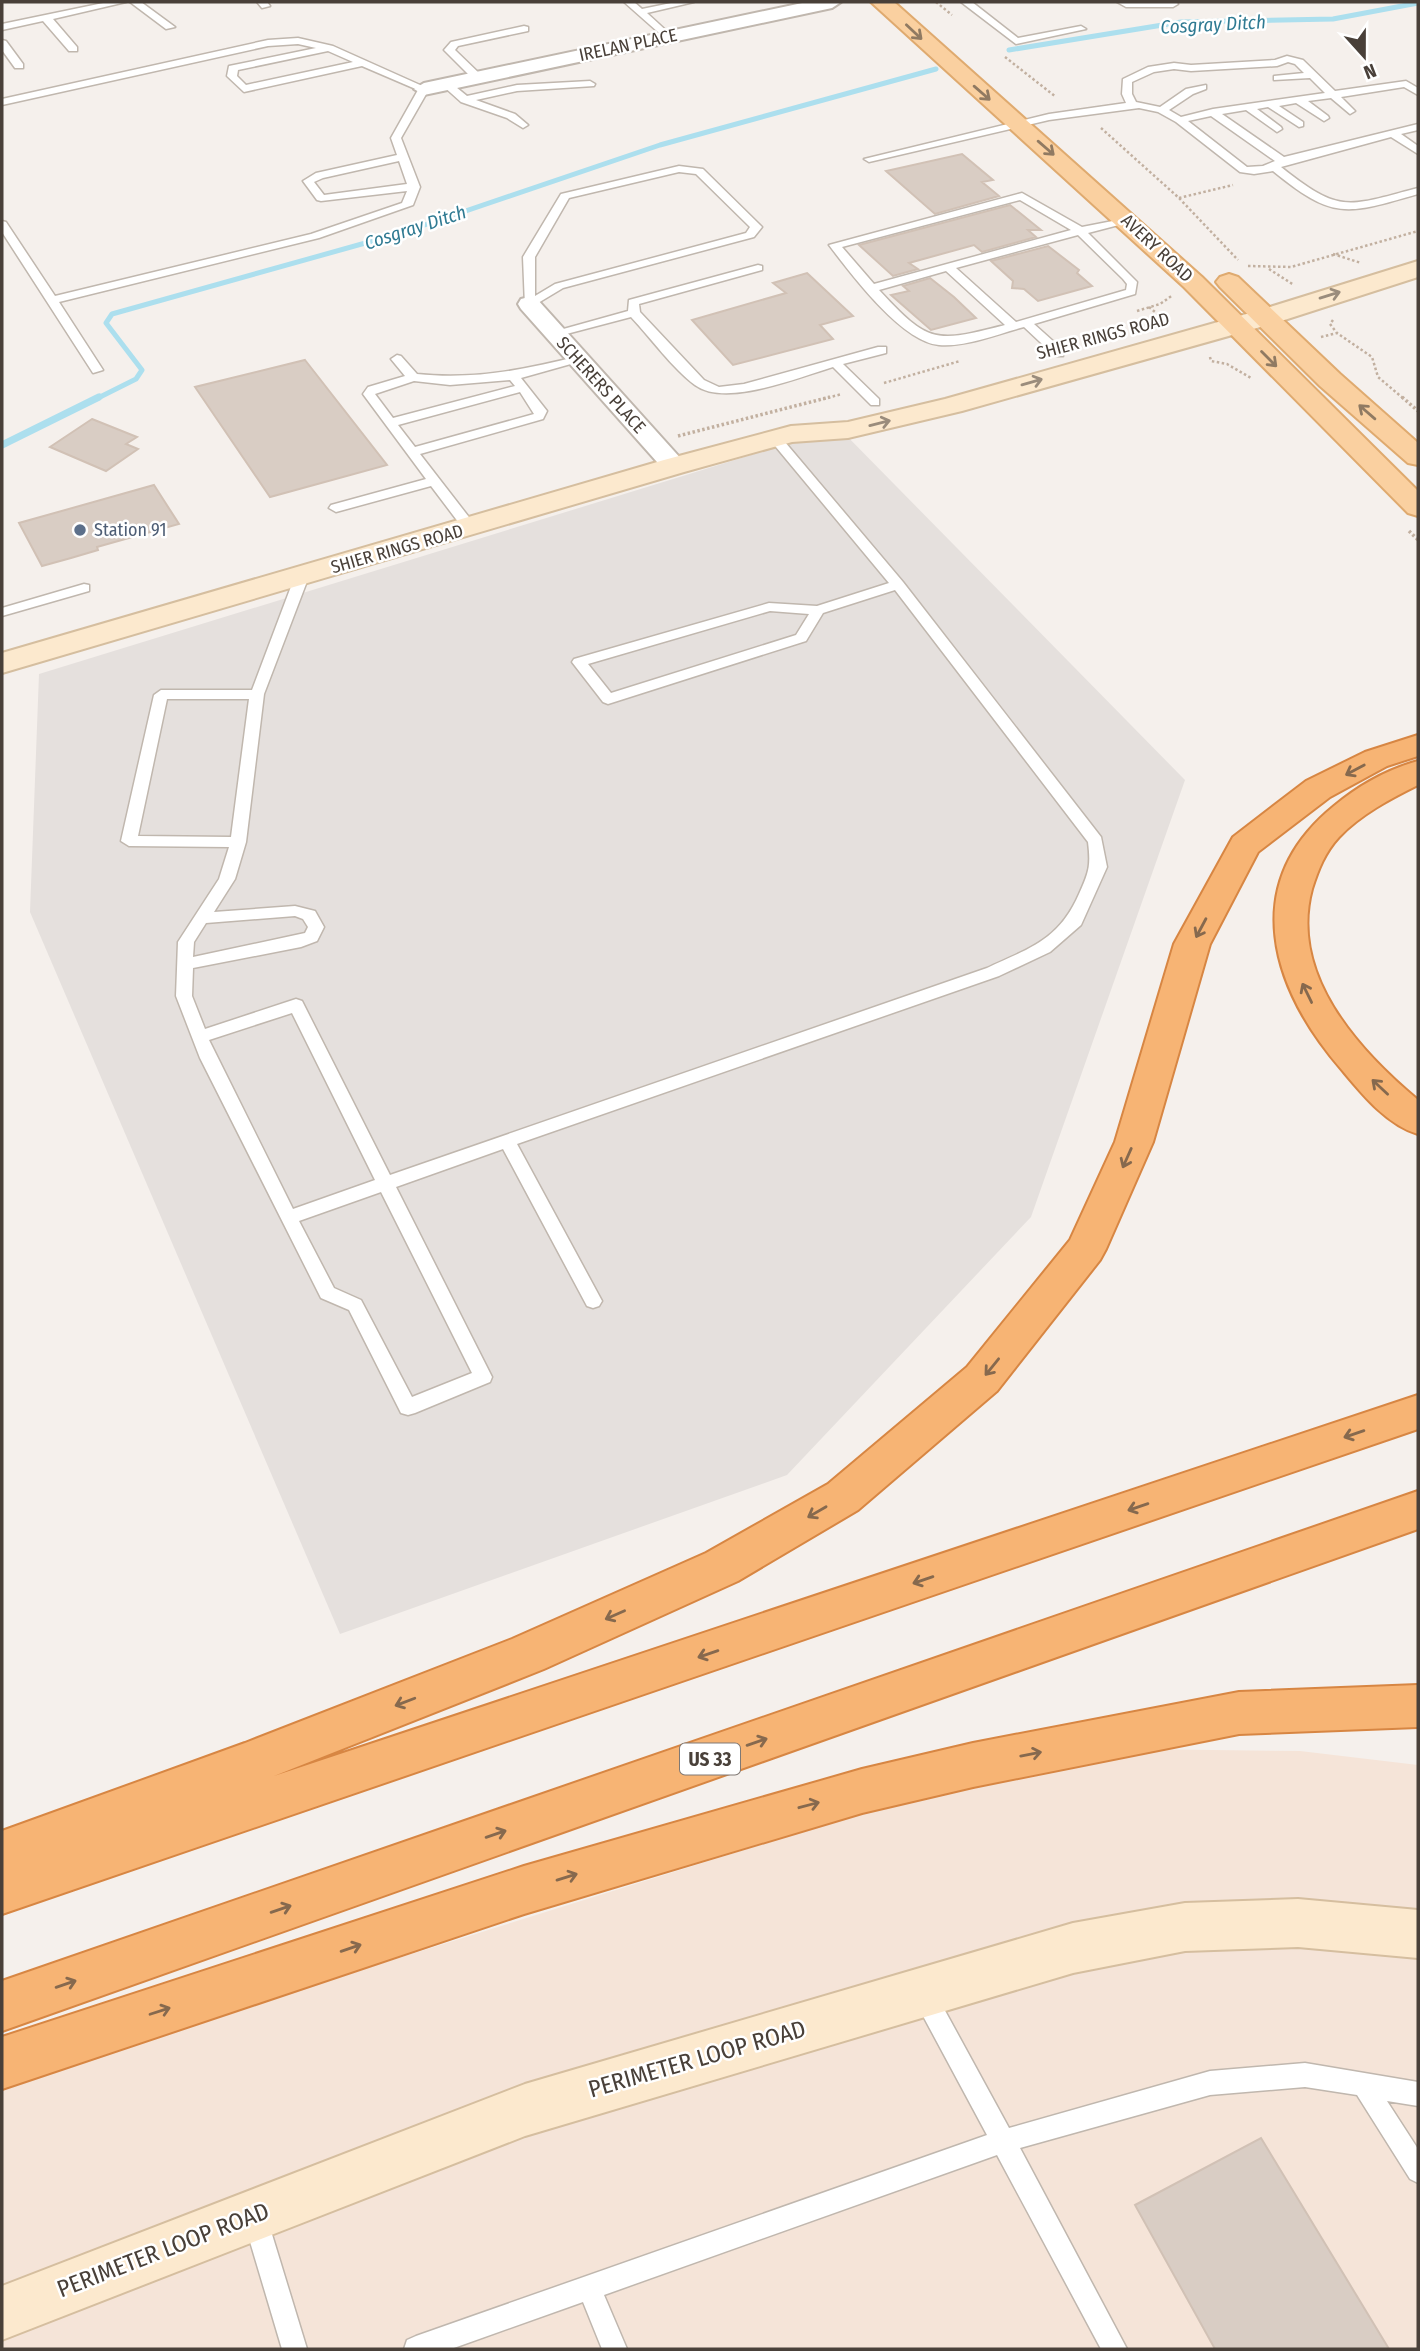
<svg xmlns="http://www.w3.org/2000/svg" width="1420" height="2351" viewBox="0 0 1420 2351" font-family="'Fira Sans Condensed',sans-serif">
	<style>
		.commercial { fill: #f5e4d8 }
		.industrial { fill: #e5e0dd }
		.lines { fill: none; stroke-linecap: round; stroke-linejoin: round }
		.stream-far1 { stroke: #acdfee; stroke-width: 5 }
		.stream { stroke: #acdfee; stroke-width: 7 }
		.building { fill: #d9cdc4; stroke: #d1c1b5; stroke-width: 2 }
		.lane-casing { stroke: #c0b7ae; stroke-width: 3 }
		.street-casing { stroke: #c0b7ae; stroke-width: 4 }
		.secondary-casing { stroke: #d5be9f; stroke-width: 4 }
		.primary-casing { stroke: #dfaa6f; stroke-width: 4 }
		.highway-casing { stroke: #d78643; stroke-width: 4 }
		.path-far1 { stroke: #c2b0a0; stroke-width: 2.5; stroke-dasharray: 2.5 2.5; stroke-linecap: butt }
		.path { stroke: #c2b0a0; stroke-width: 3.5; stroke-dasharray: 2.5 2.5; stroke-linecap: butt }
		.lane { fill: #fff; fill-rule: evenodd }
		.street { fill: #fff; fill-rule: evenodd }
		.secondary { fill: #fce9ce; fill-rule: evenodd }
		.primary { fill: #fad0a0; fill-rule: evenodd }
		.highway { fill: #f7b474; fill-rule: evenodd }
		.oneway { stroke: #907a62 }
		.oneway2 { stroke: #9a8c7c }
		.oneway3 { stroke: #86694e }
		.service-dot { fill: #5c6f8a; stroke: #fff; stroke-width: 2.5 }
		.labels { text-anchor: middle; stroke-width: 5; stroke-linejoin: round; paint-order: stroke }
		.far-street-label { font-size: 18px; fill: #494039; stroke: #fff }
		.far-service-label { font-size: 18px; fill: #4e5e75; stroke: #fff; text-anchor: start }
		.far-water-label { font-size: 19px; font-style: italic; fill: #2f7a92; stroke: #fff }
		.shield { fill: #fff; stroke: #807974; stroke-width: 2 }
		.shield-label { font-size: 19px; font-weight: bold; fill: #494039 }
		.near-street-label { font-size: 24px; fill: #494039; stroke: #fff }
	</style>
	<rect width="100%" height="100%" fill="#f5f0ec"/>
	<path class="commercial" d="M1131,1749L1300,1751L1418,1765V2349H2V2091L168,2030L984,1775Z"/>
	<path class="industrial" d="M839,428L1185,780L1031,1217L787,1475L340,1634L30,912L39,674Z"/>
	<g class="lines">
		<path class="stream-far1" d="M1009,50L1181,22L1333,19L1418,3
			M96,399L136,379L142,370L106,323L112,314L401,233L660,145L936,69"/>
		<path class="stream" d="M2,445L99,397"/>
	</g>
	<path class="building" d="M962,154L993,180L982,182L999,196L935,214L886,171Z
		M1010,205L1041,230H1028L1036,237L982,252L974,245L909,263L918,269L893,276L859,245Z
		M1048,246L1079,270L1077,273L1092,286L1038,301L1024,289L1012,288L1013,281L991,261Z
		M807,273L853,316L820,325L833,339L733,365L692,320L786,293L773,283Z
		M930,278L954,297L976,318L931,330L891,295L909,291L903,286Z
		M305,360L387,465L270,497L195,387Z
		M92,419L137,437L126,444L138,449L106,471L50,447Z
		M154,485L179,524L97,547L98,550L71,558L42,566L19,523Z
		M1261,2138L1389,2349H1215L1135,2205Z"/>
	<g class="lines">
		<g class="lane-casing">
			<path id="lane" d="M108,2H126L53,19L77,47V51H69L43,21L2,30V24Z
				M130,2H141L175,27L166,29Z
				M257,2H267L270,6L262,8Z
				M624,2H634L642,9L676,2H694L647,13L671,35V39L667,40Z
				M961,2H972L1018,38L1081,26L1086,29L1016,44Z
				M1117,2H1176L1178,4L1173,7H1126Z
				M524,26L528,27V31L458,46L455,50L482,76V80H474L444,50L451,42Z
				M298,38L333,46L429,89L401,138L420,187L413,205L319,238L59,302L103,370L93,373L2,232V221L6,222L55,296L311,234L402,203L407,191L321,201L317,200L303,181L316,173L397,155L391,138L418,90L362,66L244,92L227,76L229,66L316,48L298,44L268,46L2,105V99L268,40ZM328,51L353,62L246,85L237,76L238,70ZM399,161L407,184L324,195L314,182L323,178Z
				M2,40L6,41L23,64V68H15L2,50Z
				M1287,56L1303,60L1335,91L1406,81L1418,88V95L1404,87L1341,97L1355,111L1350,114L1331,98L1308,101L1328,116L1329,118L1324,121L1296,103L1279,106L1303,122V126L1299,127L1268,107L1257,109L1281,127L1282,129L1277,132L1246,110L1222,114L1284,157L1418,124V130L1401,134L1418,146V154L1391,137L1281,167C1341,215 1348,206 1418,188V194C1346,215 1333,220 1273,171L1254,174L1240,172L1176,122L1158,112L1139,108L1049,120L869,162L864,159L1049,114L1126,103L1122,94L1123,79L1148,67L1174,63L1191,65L1275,60ZM1288,62L1295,64L1304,73L1274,76V80L1310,78L1325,93L1213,109L1181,117L1169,110L1193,94L1206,89V85L1186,89L1160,107L1136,102L1132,94V82L1154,72L1174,69L1191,71L1277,66ZM1211,116L1275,161L1263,166L1247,167L1188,121Z
				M590,81L595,84L594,86L517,91L476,100L515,114L528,125L523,128L507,118L461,102L442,85L451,83L467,96L517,85Z
				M679,166L703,169L760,225L762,227L754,237L563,288L533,306H525L523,257L561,194ZM679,172L696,174L750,227L746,233L555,284L535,296V257L569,198Z
				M1022,193L1082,227L1128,218L1134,221L1088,233L1137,282L1135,294L1034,324L1063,350V356H1055L1024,327C997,334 967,347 939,345C902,342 851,274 829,245ZM1020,200L1071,230L874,284L842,247ZM1078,235L1123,279L1127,284L1126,290L1016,322L956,268ZM946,271L1005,325C935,343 929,344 879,290Z
				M758,265L762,266V270L639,304L640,312L704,380L719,387L744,384L878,347H886V353L843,364L879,399V405H871L833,367C799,377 726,408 695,385C674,370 650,337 631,317L555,337L549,333L628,311L629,300Z
				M397,355L401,356L417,374C473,380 524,370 579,356L585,360L521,378L547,411L543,419L420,454L475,525V531H465L431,486L336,512L329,508L331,505L426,479L363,394L368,387L405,376L391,359ZM510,380L515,386L393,418L375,394L414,381L450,385ZM520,392L534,414L415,447L398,425Z
				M775,434L779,435L903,582L1101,837L1107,867L1081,925L1050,952L999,976L517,1144L602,1301L599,1306L593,1308L587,1306L503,1149L396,1187L492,1377L490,1382L415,1413L408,1415L401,1413L349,1310L321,1298L200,1058L176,996L178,942L219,879L229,847L129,846L121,841L154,695L161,690H252L295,576L297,573H307L309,576L264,694L246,842L235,879L214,912L295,906L315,911L324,927L317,941L301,947L193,968L192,996L205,1029L296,999L302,1001L390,1175L987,968C1030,948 1059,940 1079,894C1089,872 1091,866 1088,842L895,590L823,613L806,641L608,704L603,702L572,662L574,659L769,603L817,606L889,583L771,441L769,438ZM770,611L809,614L796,635L611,693L588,664ZM167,699H249L231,837L138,836ZM295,916L303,919L308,927L305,933L193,957L194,942L206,923ZM292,1013L375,1180L293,1209L209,1040ZM381,1192L472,1373L412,1397L361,1300L334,1288L299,1221Z
				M84,584L89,585V591L2,616V608Z
				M923,1982L931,1985L1009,2128L1210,2071L1305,2063L1418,2082V2106L1387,2101L1418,2149V2183L1410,2179L1357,2095L1305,2087L1210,2095L1020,2148L1127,2349H1101L997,2155L604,2295L627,2349H602L583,2302L451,2349H404L407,2340L416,2336L987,2135L915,2001L912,1993L915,1985Z
				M255,2206L264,2209L267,2218L307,2349H282L243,2218L246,2209Z"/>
		</g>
		<g class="street-casing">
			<path id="street" d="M807,2H841L832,8L424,95L414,89L424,83Z
				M529,297L537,299L683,461L686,466L683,471L674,473L665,471L521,309L518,304L521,299Z"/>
		</g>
		<g class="secondary-casing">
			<path id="secondary" d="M1418,261V277L1275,323L962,411L848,438L792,442L684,472L2,673V653L664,460L791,426L848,422L945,399L1257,311Z
				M1298,1899L1418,1910V1958L1298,1947L1185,1951L1073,1973L525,2136L2,2340V2286L525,2084L1073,1923L1185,1903Z"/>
		</g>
		<g class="primary-casing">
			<path id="primary" d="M871,2H894L1202,277L1418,491V516L1408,513L1184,287Z
				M1229,274L1238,277L1340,374L1418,443V465L1408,463L1320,386L1220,287L1216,282L1220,277Z"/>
		</g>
		<g class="highway-casing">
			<path id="highway" d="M1418,735V756L1387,766L1330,797L1258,852L1210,944L1153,1142L1106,1249L1100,1260L997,1391L858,1510L738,1581L544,1669L274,1776L1418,1395V1429L2,1914V1831L245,1743L512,1639L706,1553L828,1484L967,1367L1070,1240L1115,1142L1174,944L1233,837L1306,781L1365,752Z
				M1418,761V785C1390,799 1361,814 1339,837C1325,852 1318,870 1312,889C1289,974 1358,1050 1418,1100V1134C1387,1125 1362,1094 1342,1070C1271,988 1238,884 1334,806C1358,786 1388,769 1418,761Z
				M1418,1491V1529L2,2031V1981Z
				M1418,1685V1727L1239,1734L973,1787L862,1813L524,1914L2,2089V2037L524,1866L862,1769L973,1743L1239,1692Z"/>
		</g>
		<path class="path-far1" d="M936,2L952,15
			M1005,57L1056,97
			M1101,128L1179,198L1238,260
			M1179,198L1233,185
			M1333,254L1361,263
			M1248,266L1291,267L1418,231
			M1269,269L1294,285
			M1149,307L1166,321
			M1137,311L1160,304L1173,295
			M1333,320L1330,324L1337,333L1372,357L1378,377L1404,399
			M1321,337L1337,333
			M1210,357L1211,361L1227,364L1251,378
			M884,383L960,361
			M823,399L842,394"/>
		<path class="path" d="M1402,397L1418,411
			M678,436L830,397
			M1409,531L1418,540"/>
		<use href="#lane" class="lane"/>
		<use href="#street" class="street"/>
		<use href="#secondary" class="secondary"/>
		<use href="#primary" class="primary"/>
		<use href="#highway" class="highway"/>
	</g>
	<defs><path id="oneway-shaft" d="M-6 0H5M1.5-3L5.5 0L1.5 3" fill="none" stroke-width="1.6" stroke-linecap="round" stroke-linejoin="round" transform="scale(1.75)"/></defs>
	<g class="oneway">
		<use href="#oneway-shaft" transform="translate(914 32) rotate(43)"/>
		<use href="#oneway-shaft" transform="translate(982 93) rotate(41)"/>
		<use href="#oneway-shaft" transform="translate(1046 148) rotate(41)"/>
		<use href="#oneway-shaft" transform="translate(1269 359) rotate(45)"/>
		<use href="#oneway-shaft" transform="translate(1367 412) rotate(-139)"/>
	</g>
	<g class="oneway2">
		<use href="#oneway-shaft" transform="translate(1330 295) rotate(-17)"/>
		<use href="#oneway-shaft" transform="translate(1032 382) rotate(-16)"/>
		<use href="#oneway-shaft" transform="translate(880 423) rotate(-14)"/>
	</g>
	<g class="oneway3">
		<use href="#oneway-shaft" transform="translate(1355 770) rotate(152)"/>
		<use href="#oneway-shaft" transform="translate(1201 928) rotate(118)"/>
		<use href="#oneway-shaft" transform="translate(1307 993) rotate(-116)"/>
		<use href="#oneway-shaft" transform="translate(1380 1087) rotate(-137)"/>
		<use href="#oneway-shaft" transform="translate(1127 1158) rotate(114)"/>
		<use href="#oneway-shaft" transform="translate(992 1367) rotate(129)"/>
		<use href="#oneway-shaft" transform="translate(1354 1434) rotate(161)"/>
		<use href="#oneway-shaft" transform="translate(1138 1507) rotate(161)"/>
		<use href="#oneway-shaft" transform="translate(817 1512) rotate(150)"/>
		<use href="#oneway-shaft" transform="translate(923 1580) rotate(161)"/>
		<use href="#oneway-shaft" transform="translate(615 1615) rotate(156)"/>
		<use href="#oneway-shaft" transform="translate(708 1654) rotate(161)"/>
		<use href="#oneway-shaft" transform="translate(405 1702) rotate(159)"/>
		<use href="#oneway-shaft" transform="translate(757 1742) rotate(-19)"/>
		<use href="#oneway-shaft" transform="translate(1031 1754) rotate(-11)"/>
		<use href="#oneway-shaft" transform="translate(809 1805) rotate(-15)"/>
		<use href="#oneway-shaft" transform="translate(496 1834) rotate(-19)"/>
		<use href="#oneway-shaft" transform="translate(567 1877) rotate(-17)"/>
		<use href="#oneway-shaft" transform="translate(281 1909) rotate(-19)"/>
		<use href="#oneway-shaft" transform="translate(351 1948) rotate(-19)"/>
		<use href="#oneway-shaft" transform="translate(66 1984) rotate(-19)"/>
		<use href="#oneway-shaft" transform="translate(160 2011) rotate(-18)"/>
	</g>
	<circle class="service-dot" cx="80" cy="530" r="7"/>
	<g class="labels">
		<g class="far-street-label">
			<text transform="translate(628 45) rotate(-12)" y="6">IRELAN PLACE</text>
			<text transform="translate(1157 248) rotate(43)" y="6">AVERY ROAD</text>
			<text transform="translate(1103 336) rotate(-15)" y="6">SHIER RINGS ROAD</text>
			<text transform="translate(601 385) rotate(48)" y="6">SCHERERS PLACE</text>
			<text transform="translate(397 549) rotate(-16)" y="6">SHIER RINGS ROAD</text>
		</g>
		<g class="far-service-label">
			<text x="94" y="536">Station 91</text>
		</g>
		<g class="far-water-label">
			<text transform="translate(1213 24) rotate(-3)" y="7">Cosgray Ditch</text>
			<text transform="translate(415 227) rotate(-18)" y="7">Cosgray Ditch</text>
		</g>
		<rect class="shield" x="680" y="1743.5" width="60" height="31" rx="5"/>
		<g class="shield-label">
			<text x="710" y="1766">US 33</text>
		</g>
		<g class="near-street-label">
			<text transform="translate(697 2059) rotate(-16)" y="8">PERIMETER LOOP ROAD</text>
			<text transform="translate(163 2250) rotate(-21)" y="8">PERIMETER LOOP ROAD</text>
		</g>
	</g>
	<rect width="1420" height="2351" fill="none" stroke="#494039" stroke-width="7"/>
	<g transform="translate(1364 56) rotate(159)" stroke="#ffffff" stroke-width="5" paint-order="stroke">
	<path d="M0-5L12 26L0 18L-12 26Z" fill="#494039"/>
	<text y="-10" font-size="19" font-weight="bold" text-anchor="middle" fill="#494039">N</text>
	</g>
</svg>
